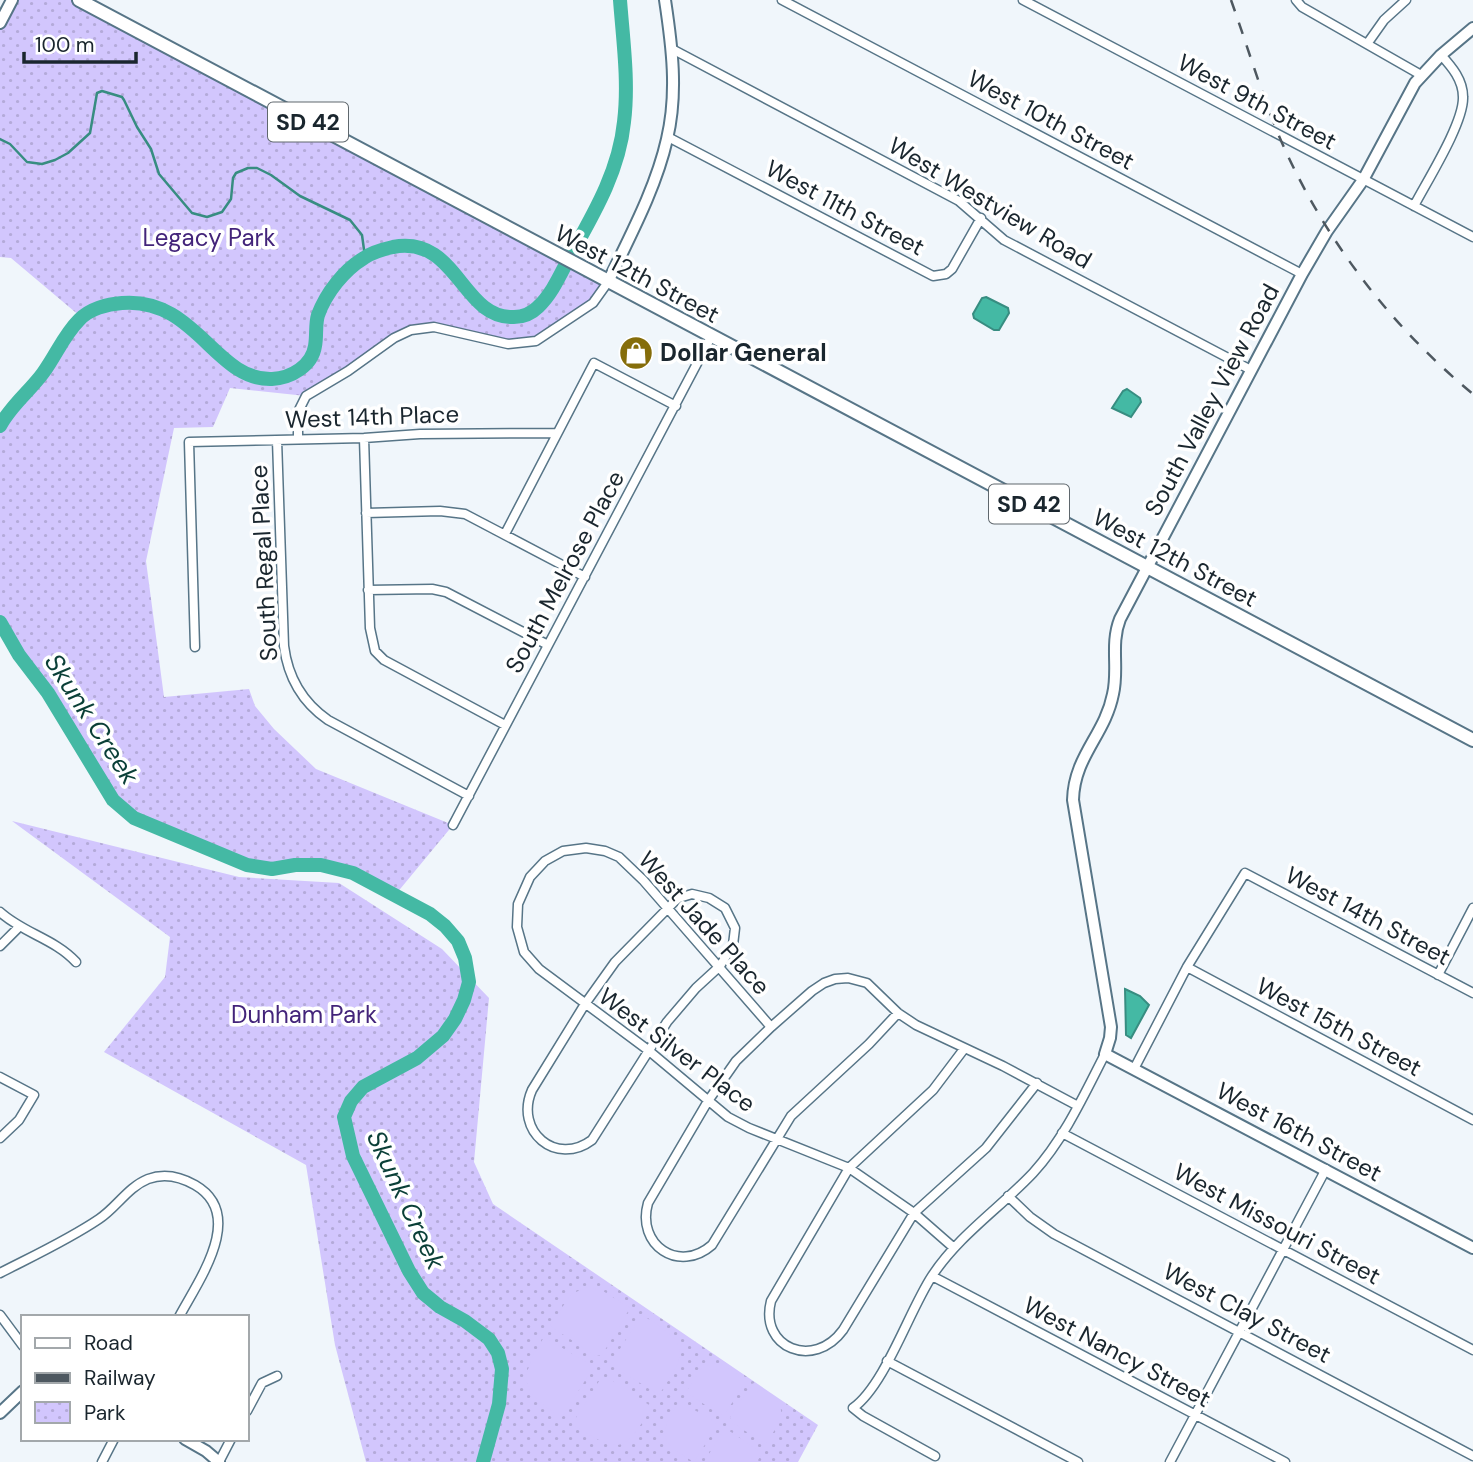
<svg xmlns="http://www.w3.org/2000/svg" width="1473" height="1462" viewBox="0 0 1473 1462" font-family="'DM Sans',sans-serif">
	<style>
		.park { fill: url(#park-dots) }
		.garden { fill: #d2c6fd }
		.water { fill: #44b9a4; stroke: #378d81; stroke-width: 2 }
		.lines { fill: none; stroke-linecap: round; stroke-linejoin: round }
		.stream { stroke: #378d81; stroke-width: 2.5 }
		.river { stroke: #44b9a4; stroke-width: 14 }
		.street-casing { stroke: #577587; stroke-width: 11 }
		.secondary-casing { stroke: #577587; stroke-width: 14 }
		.primary-casing { stroke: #577587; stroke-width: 16 }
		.street { stroke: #fff; stroke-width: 8 }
		.secondary { stroke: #fff; stroke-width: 10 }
		.primary { stroke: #fff; stroke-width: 12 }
		.rail { stroke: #4e5860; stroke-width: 2.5; stroke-dasharray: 12 12; stroke-linecap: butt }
		.labels { text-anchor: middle; stroke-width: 7; stroke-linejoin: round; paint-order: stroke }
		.shield { fill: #fff; stroke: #5f676d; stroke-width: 2 }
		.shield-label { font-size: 23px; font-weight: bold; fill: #1a262e }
		.street-label { font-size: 24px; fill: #1a262e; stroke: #fff }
		.park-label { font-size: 24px; fill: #43247a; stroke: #fff }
		.poi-label { font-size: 24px; font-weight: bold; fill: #1a262e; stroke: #fff; text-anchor: start }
		.water-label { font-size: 26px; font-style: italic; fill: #0a3f37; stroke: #fff }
	</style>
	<defs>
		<pattern id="park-dots" width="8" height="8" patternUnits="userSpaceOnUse" patternTransform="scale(1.75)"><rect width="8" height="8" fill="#d2c6fd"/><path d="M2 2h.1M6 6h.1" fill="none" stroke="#b4aad9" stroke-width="1.8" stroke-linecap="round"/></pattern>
	</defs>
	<rect width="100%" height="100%" fill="#f0f6fb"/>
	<path class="park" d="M12,0H79L608,282L593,303L524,344L425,327L394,338L306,396L230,388L213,427L174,428L146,561L164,697L249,689L255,706L274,729L316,769L453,825L396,894L353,873L321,865H295L272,869L247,865L134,818L113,800L48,693L19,655L0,622V426L20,398L42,375L81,317L11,258L0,257V23Z
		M12,821L239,877L339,883L442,949L489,998L474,1162L493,1204L818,1425L798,1462H366L335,1345L306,1165L104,1052L165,977L170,937Z"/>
	<path class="garden" d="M588,1287L603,1291L630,1308L602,1355L596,1356L550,1326L571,1294Z
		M642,1315C690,1345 689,1349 659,1395L613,1366L612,1361Z
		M544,1337L591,1365V1371L562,1417C519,1391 518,1380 544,1337Z
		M711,1363L721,1364L747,1379L725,1414L720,1415L686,1392L700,1370Z
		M607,1377L652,1407C623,1455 619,1454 572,1424L601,1378Z
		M753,1383C788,1405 788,1410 766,1444L731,1422L730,1417Z
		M679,1401L715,1422L716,1427L694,1462C658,1441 658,1436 679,1401Z
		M728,1430L762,1453L757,1462H704L723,1431Z"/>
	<path class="water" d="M986,297L1008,308L1009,313L999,330H994L974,318L973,314L982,298Z
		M1127,389L1140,398L1141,402L1131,417L1112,408L1123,391Z
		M1125,989L1140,996L1149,1005L1131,1038L1126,1035Z"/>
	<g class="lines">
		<path class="stream" d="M0,139L10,144L27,162L42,164L55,160L68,153L90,133L97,93L102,91L122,97L124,100L137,127L151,149L159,174L192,213L207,217L222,212L231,199L233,178L236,173L248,168H257L271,175L300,196L350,220L362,235L365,257"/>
		<path class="river" d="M0,426C11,405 30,391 43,373C56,355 64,335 79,320C89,309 107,304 122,303C196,297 215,381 272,379C291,378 312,366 315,346C317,336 315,325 318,315C326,293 344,270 364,258C372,252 384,249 393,247C458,235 461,319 514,317C523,317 532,313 538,307C552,294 560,275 569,258C593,215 619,172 624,122C629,82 623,40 620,0
			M0,622L19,655L48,693L113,800L134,818L247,865L272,869L295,865H321L353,873L430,914L445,926L458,941L465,958L469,982L464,1000L455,1019L443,1036L417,1058L363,1087L351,1101L344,1117L353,1156L409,1271L423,1293L440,1307L465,1321L489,1339L498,1353L502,1369L499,1404L483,1462"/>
		<g class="street-casing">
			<path id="street" d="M782,0L1302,274
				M1023,0L1473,237
				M1296,0L1302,7L1421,75
				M1367,44L1384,20L1406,0
				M672,49L959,201L1004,240L1251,370
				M668,137L933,276L946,274L952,269L981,218
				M1414,206C1427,181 1464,123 1463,97C1463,80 1452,67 1441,55
				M364,438L370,628L375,651L384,660L505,725
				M298,439V412L306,396L348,371L394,338L411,330L434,327L508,344L536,341L593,303L608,282
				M277,440L284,646C288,678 302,702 328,720L469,796
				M366,513L440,511L465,514L585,577
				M505,534L594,363L676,406
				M368,590L432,589L446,592L548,645
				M195,647L189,442L364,438L420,434L556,433
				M453,825L711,337
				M692,894L709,898L725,908L735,928L733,945L720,966L696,988L667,1022L592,1140C556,1167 514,1131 532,1090L585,1004L615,962L674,902L679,898Z
				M0,912C23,933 55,939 76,962
				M0,946L19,927
				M1187,967L1473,1120
				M1438,975L1473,908
				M898,1013L869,1044L791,1116L712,1245C679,1274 636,1245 648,1203L708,1101L736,1061L771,1027L812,991L824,983L835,979L848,978L867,983L898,1013L916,1025L1003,1066L1078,1106
				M771,1027L643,880L619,857L605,851L586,848L563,851L545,861L530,877L518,904L517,927L524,952L539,969L648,1050L728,1117L749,1128L849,1168L914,1213L954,1248
				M964,1049L933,1090L849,1168L771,1301C759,1348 814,1370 843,1330L914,1213L986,1148L1037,1083
				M1134,1069L1187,967L1245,873L1473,993
				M0,1077L34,1095L19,1120L0,1138
				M1062,1133L1473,1350
				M1008,1196L1030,1217L1054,1234L1473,1456
				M0,1273C33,1256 68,1240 99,1219C116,1208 128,1187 148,1179C164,1173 181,1177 195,1185C247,1215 198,1281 179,1317
				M932,1276L1285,1462
				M0,1315L23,1346
				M887,1361L1078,1462
				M247,1411L262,1383L277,1376
				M935,1456L863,1416L853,1408C885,1385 909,1311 932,1276C959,1235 1000,1208 1033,1173C1064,1139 1084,1095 1105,1054
				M102,1462L114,1439
				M219,1462L231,1439
				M1170,1462L1326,1169"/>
		</g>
		<g class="secondary-casing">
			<path id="secondary" d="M0,23L12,0
				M1473,28L1441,55L1415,83L1363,180L1327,231L1302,274L1120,619C1110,644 1119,669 1113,694C1105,735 1074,756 1073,800L1111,1027L1110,1038L1105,1054L1473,1248
				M608,282C630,236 656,188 667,139C678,93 672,46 665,0
				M0,1413L23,1391
				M185,1439L206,1451L219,1462"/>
		</g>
		<g class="primary-casing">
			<path id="primary" d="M79,0L1473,740"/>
		</g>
		<use href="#street" class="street"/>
		<use href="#secondary" class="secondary"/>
		<use href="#primary" class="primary"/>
		<path class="rail" d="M1231,0C1247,45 1261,92 1279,136C1322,236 1389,325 1473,394"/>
	</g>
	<defs>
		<g id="shop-disc" transform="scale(1.75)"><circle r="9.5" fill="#856d0a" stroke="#fff"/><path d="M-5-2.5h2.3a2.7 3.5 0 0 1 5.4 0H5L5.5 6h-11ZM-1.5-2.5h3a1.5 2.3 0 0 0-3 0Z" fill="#fff"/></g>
	</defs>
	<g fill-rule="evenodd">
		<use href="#shop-disc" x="636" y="353"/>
	</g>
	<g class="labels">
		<g class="shield">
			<rect x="268" y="102.5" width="80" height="39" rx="5"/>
			<rect x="989" y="484.5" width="80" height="39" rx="5"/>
		</g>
		<g class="shield-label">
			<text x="308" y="130">SD 42</text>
			<text x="1029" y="512">SD 42</text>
		</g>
		<g class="street-label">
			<text transform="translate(1257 102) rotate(28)" y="8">West 9th Street</text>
			<text transform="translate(1051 120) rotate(28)" y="8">West 10th Street</text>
			<text transform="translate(990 203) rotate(31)" y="8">West Westview Road</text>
			<text transform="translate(845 208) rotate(28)" y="8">West 11th Street</text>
			<text transform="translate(637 274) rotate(28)" y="8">West 12th Street</text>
			<text transform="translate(1212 400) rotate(-62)" y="8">South Valley View Road</text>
			<text transform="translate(372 417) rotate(-2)" y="8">West 14th Place</text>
			<text transform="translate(1175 558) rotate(28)" y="8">West 12th Street</text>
			<text transform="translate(264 563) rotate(-93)" y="8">South Regal Place</text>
			<text transform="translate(565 572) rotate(-62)" y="8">South Melrose Place</text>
			<text transform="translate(1368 916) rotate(28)" y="8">West 14th Street</text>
			<text transform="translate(704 923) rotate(48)" y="8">West Jade Place</text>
			<text transform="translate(1339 1027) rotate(28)" y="8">West 15th Street</text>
			<text transform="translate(677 1050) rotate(37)" y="8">West Silver Place</text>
			<text transform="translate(1299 1132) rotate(28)" y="8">West 16th Street</text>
			<text transform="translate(1277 1224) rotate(28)" y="8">West Missouri Street</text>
			<text transform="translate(1247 1313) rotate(28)" y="8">West Clay Street</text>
			<text transform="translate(1117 1352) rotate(28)" y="8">West Nancy Street</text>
		</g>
		<g class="park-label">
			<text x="209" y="246">Legacy Park</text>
			<text x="304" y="1023">Dunham Park</text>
		</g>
		<g class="poi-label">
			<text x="660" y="361">Dollar General</text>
		</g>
		<g class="water-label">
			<text transform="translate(92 719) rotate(57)" y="9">Skunk Creek</text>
			<text transform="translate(406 1200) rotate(65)" y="9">Skunk Creek</text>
		</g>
	</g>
	<rect x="21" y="1315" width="228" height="126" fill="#ffffff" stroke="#a3a8ab" stroke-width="2"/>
	<rect x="35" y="1338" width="35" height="10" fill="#ffffff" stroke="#a3a8ab" stroke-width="2"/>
	<text x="84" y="1350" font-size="21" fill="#1a262e">Road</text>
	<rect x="35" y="1373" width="35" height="10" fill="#4e5860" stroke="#a3a8ab" stroke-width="2"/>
	<text x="84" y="1385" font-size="21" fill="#1a262e">Railway</text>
	<rect x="35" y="1402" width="35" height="21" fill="url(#park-dots)" stroke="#a3a8ab" stroke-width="2"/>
	<text x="84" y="1420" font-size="21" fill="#1a262e">Park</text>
	<path d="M24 52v10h112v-10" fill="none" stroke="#1a262e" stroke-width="3.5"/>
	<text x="35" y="52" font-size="21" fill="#1a262e" stroke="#ffffff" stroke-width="5" paint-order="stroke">100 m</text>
</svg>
